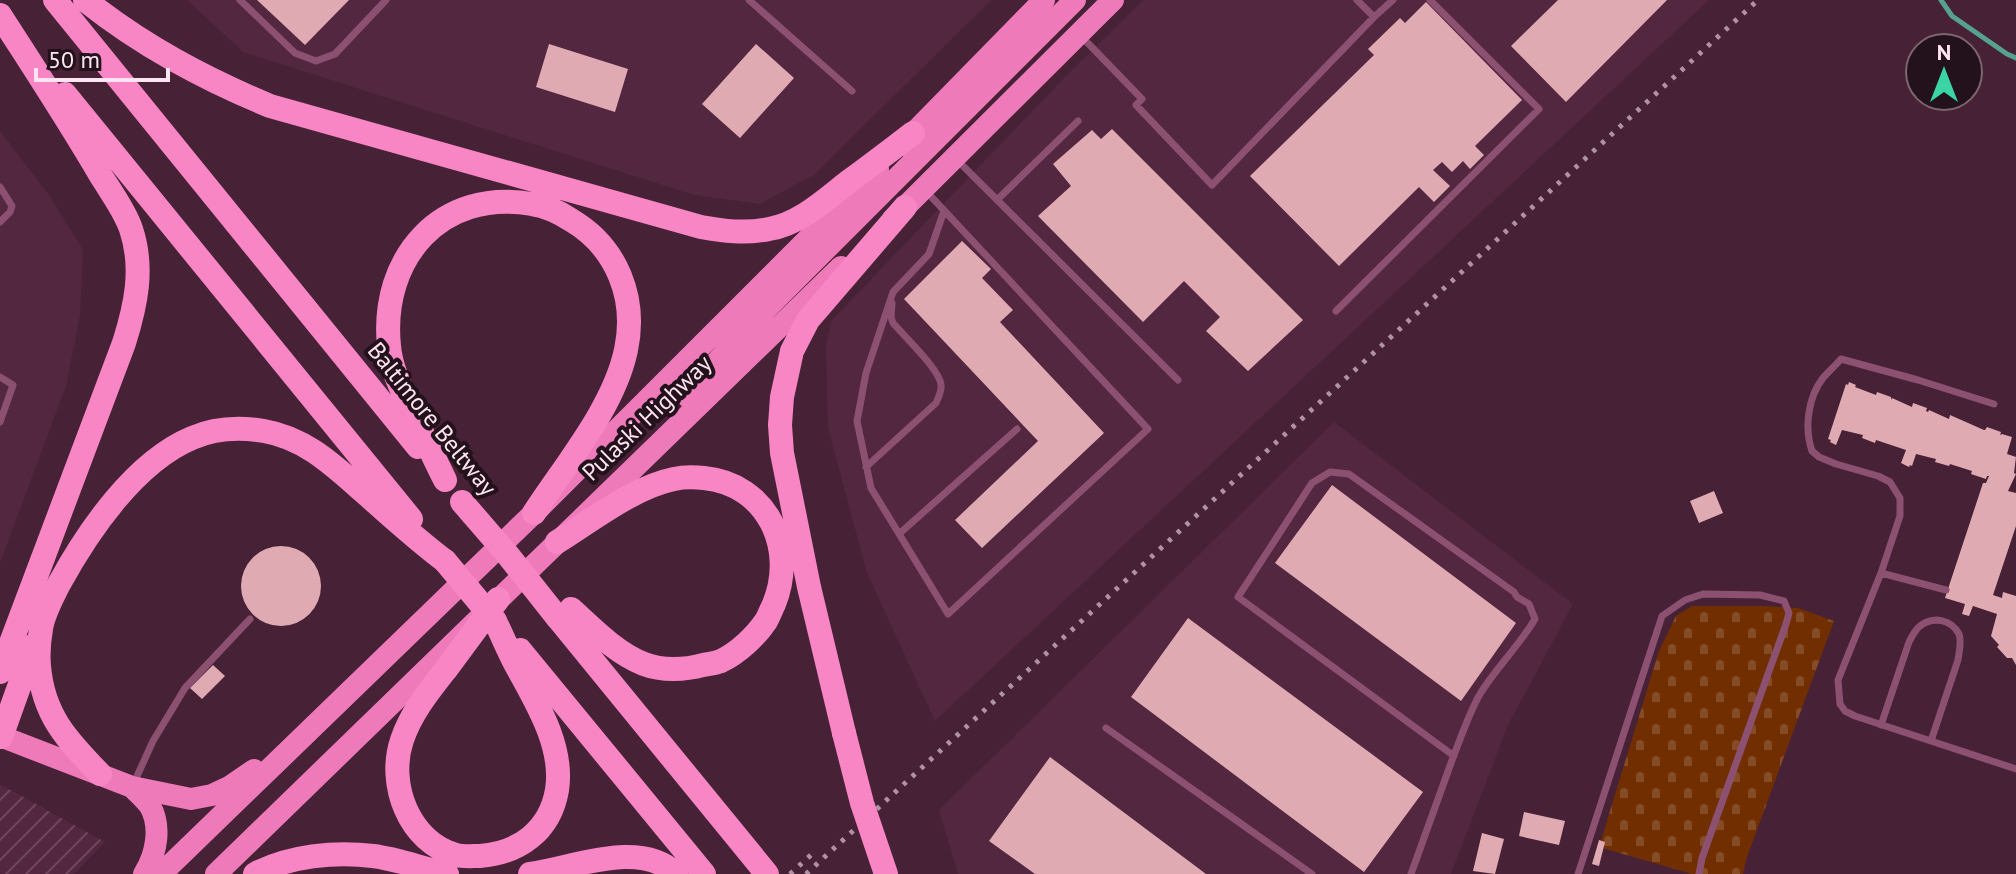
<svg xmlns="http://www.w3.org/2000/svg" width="2016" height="874" viewBox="0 0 2016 874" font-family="'PT Sans',sans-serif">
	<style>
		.built { fill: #542740 }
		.industrial { fill: url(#industrial-furrows) }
		.cemetery { fill: url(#cemetery-stones) }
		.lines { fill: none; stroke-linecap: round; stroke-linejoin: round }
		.stream { stroke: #57a28e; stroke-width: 5 }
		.building { fill: #e0aab3 }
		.service { stroke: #8c5171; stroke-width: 7 }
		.trunk { stroke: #ee7aba; stroke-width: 22 }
		.motorway { stroke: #f886c5; stroke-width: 24 }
		.rail { stroke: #b192a2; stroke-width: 5; stroke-dasharray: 4 8; stroke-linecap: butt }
		.motorway-bridge { stroke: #f886c5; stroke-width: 24 }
		.labels { text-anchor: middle; stroke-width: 8; stroke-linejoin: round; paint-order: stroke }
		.street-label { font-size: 24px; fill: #ffe5f1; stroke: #23121b }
	</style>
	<defs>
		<pattern id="industrial-furrows" width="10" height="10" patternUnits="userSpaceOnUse" patternTransform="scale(2)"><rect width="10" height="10" fill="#542740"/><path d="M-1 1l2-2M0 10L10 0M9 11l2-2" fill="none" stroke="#6e465c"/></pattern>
		<pattern id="cemetery-stones" width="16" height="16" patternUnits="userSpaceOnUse" patternTransform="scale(2)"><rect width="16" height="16" fill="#712e00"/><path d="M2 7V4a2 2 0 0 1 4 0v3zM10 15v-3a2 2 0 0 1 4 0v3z" fill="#864c26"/></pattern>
	</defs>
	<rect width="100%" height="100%" fill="#472136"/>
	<path class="built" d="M187,0H991L814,175L760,204L694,195L243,52Z
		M1143,0H1709L935,721L867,573L828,428L826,347L831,321L1065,77Z
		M0,131L49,195L83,250L80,316L66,386L0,563Z
		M1334,422L1573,604L1508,725L1451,874H958L939,810Z"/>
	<path class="industrial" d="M0,785L5,787L105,842L74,874H0Z"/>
	<path class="cemetery" d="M1692,606H1764L1798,608L1834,621L1747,857L1743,874H1692L1599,847L1659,651L1676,616Z"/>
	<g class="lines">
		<path class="stream" d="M1941,0L1952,16L2007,54L2016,58"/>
	</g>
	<path class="building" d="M257,0H349L305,45Z
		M1558,0H1667L1566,102L1511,46Z
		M1426,2L1522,100L1475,146L1484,155L1470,169L1463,161L1452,172L1442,162L1433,170L1450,186L1434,202L1419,187L1339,266L1250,176L1374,55L1368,49L1400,18L1405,23Z
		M549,44L628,69L615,112L536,87Z
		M756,44L794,78L740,138L702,104Z
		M1112,129L1303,320L1248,371L1206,331L1220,317L1184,281L1143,322L1038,216L1071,186L1053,164L1092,130L1101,139Z
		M962,241L991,269L982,278L1013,310L1000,322L1104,433L982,548L955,520L1038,441L904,299Z
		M1849,382L1856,385L1855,387L1876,395L1877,392L1891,397V400L1892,398L1912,407L1913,403L1927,408L1926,411L1928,412L1929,410L1949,419L1950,415L1984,430H1985L1987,427L2001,432L2000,435L2002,434L2012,437L2007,454L2016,457L2014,473L2016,474L2008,491L2016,493V526L1993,595L2002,598L2003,592L2016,596V665L2012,658H2007L1997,647L1999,645L1991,636L1997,614L1973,606L1969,616L1962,614L1965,604L1945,598L1983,483H1986L1989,476H1987L1986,479L1971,474L1972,471L1950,464L1949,466L1935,462L1936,459L1916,454L1912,466L1910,465L1909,467L1901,463L1906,450L1876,440L1875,443L1862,438L1863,435L1842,430L1836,445L1830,442L1831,440L1828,439L1846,384L1848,385Z
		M1332,485L1516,623L1461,701L1275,563Z
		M1714,491L1723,513L1699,523L1690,501Z
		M241 586a40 40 0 1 1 80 0a40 40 0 1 1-80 0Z
		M1188,618L1423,792L1364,872L1131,697Z
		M213,665L225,676L202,699L190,688Z
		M1050,757L1206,874H1035L989,841Z
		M1524,812L1565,821L1559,845L1519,836Z
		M1482,833L1504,839L1495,874L1473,871Z
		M1599,840L1605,842L1599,866L1592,864Z"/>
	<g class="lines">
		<path class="service" d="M240,0L295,53L316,61L335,54L386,0
			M749,0L852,91
			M1357,0L1374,17L1393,0
			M1081,36L1142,99L1136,105L1212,185L1374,17
			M956,159L1178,380
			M0,187L12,206L10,212L0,222
			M925,190L1148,429L948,614L871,488L857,421L866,373L893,292L929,254L944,211
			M998,199L1078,121
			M1336,311L1539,109L1430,0
			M0,377L13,385L0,422
			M1994,404L1918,380L1841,359C1835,366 1829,371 1823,378C1808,397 1804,428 1812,451L1819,457L1836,464L1878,476L1890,482L1900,498V516L1881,573L1838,680L1840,704L1845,711L1855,716L2016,769
			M866,467L936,403C938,398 942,391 941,385C940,370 904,336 893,323L891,317L892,303
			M899,534L1017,429
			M1881,573L1946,590
			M1881,725L1909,642C1912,636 1915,630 1920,626C1933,616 1951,619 1959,634C1962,642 1959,652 1958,660L1931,741
			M1106,728L1312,874
			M133,785L153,741L185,688L250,619
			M1411,874C1424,837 1438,800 1451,763C1460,740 1468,715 1480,694C1496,668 1519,646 1535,619L1529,604L1517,597L1514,592L1349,474L1330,472L1312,483L1238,597L1454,756
			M1578,874L1662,616L1685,600L1703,594L1760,595L1784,601L1789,613L1786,624L1702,858L1699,874"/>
		<path class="trunk" d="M902,145L1044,0
			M893,219L1113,0
			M689,398L713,366L767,308L1075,0
			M0,736L132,787L191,799L212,795L229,787L254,770
			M132,787C138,793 145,799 150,806C162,827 156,855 144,874
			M161,874L534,513L878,169
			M216,874L841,267"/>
		<path class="motorway" d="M55,0L418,447
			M85,0C143,46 203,78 270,106L701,227C723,231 745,234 769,229C799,224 824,201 848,182C870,166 891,150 913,133
			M0,15C34,68 69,121 101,176C111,192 125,211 131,229C144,268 136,305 124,343L0,672
			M65,94L411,519
			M445,480C434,458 424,436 413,414C403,392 391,370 389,346C380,258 441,188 532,204C546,206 559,212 571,220C617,247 637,298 626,350C614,407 566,464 534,513
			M557,542C591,521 634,487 674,479C683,477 694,477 704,478C767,484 797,548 774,604C771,610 769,616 766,621C756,636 738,653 721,661C716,663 709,664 703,665C685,670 662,671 644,664C616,653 593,629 571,609
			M557,617L767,874
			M495,621C502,635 508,650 516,665C536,702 564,746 557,790C550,831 519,853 480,856C473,856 463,857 456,855C409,842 387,784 402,740C411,713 429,691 447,668C464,645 481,622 498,599
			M520,650L704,874
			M844,733L809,587L782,453L780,425L782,397L792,351L808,320L905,207
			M1,737L34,645
			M100,774C67,740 43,715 39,666C38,654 39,640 41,629C43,614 52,598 59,584C88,531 135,462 192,438C215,428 240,427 264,431C306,438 335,467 366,494C392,517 417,540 445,561
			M255,874C289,856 335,851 373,856C398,859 423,869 447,874
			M530,874C573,868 640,839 676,874"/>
		<path class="rail" d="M790,874L811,855
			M806,874L1758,0"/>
		<path class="motorway-bridge" d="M462,502L507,554L557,617
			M445,561L495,621
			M844,733L862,803L886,874"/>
	</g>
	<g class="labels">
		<g class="street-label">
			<text transform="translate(647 418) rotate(-44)" y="8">Pulaski Highway</text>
			<text transform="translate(432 419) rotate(51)" y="8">Baltimore Beltway</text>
		</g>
	</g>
	<g transform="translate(1944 72)"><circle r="38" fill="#23121b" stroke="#7b6671" stroke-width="2"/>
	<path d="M0-6L14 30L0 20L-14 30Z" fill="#3ad4a5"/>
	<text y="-12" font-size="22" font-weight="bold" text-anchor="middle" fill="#ffe5f1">N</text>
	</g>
	<path d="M36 68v12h132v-12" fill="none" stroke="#ffe5f1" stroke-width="4"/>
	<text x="48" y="68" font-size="24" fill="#ffe5f1" stroke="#23121b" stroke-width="6" paint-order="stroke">50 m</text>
</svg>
